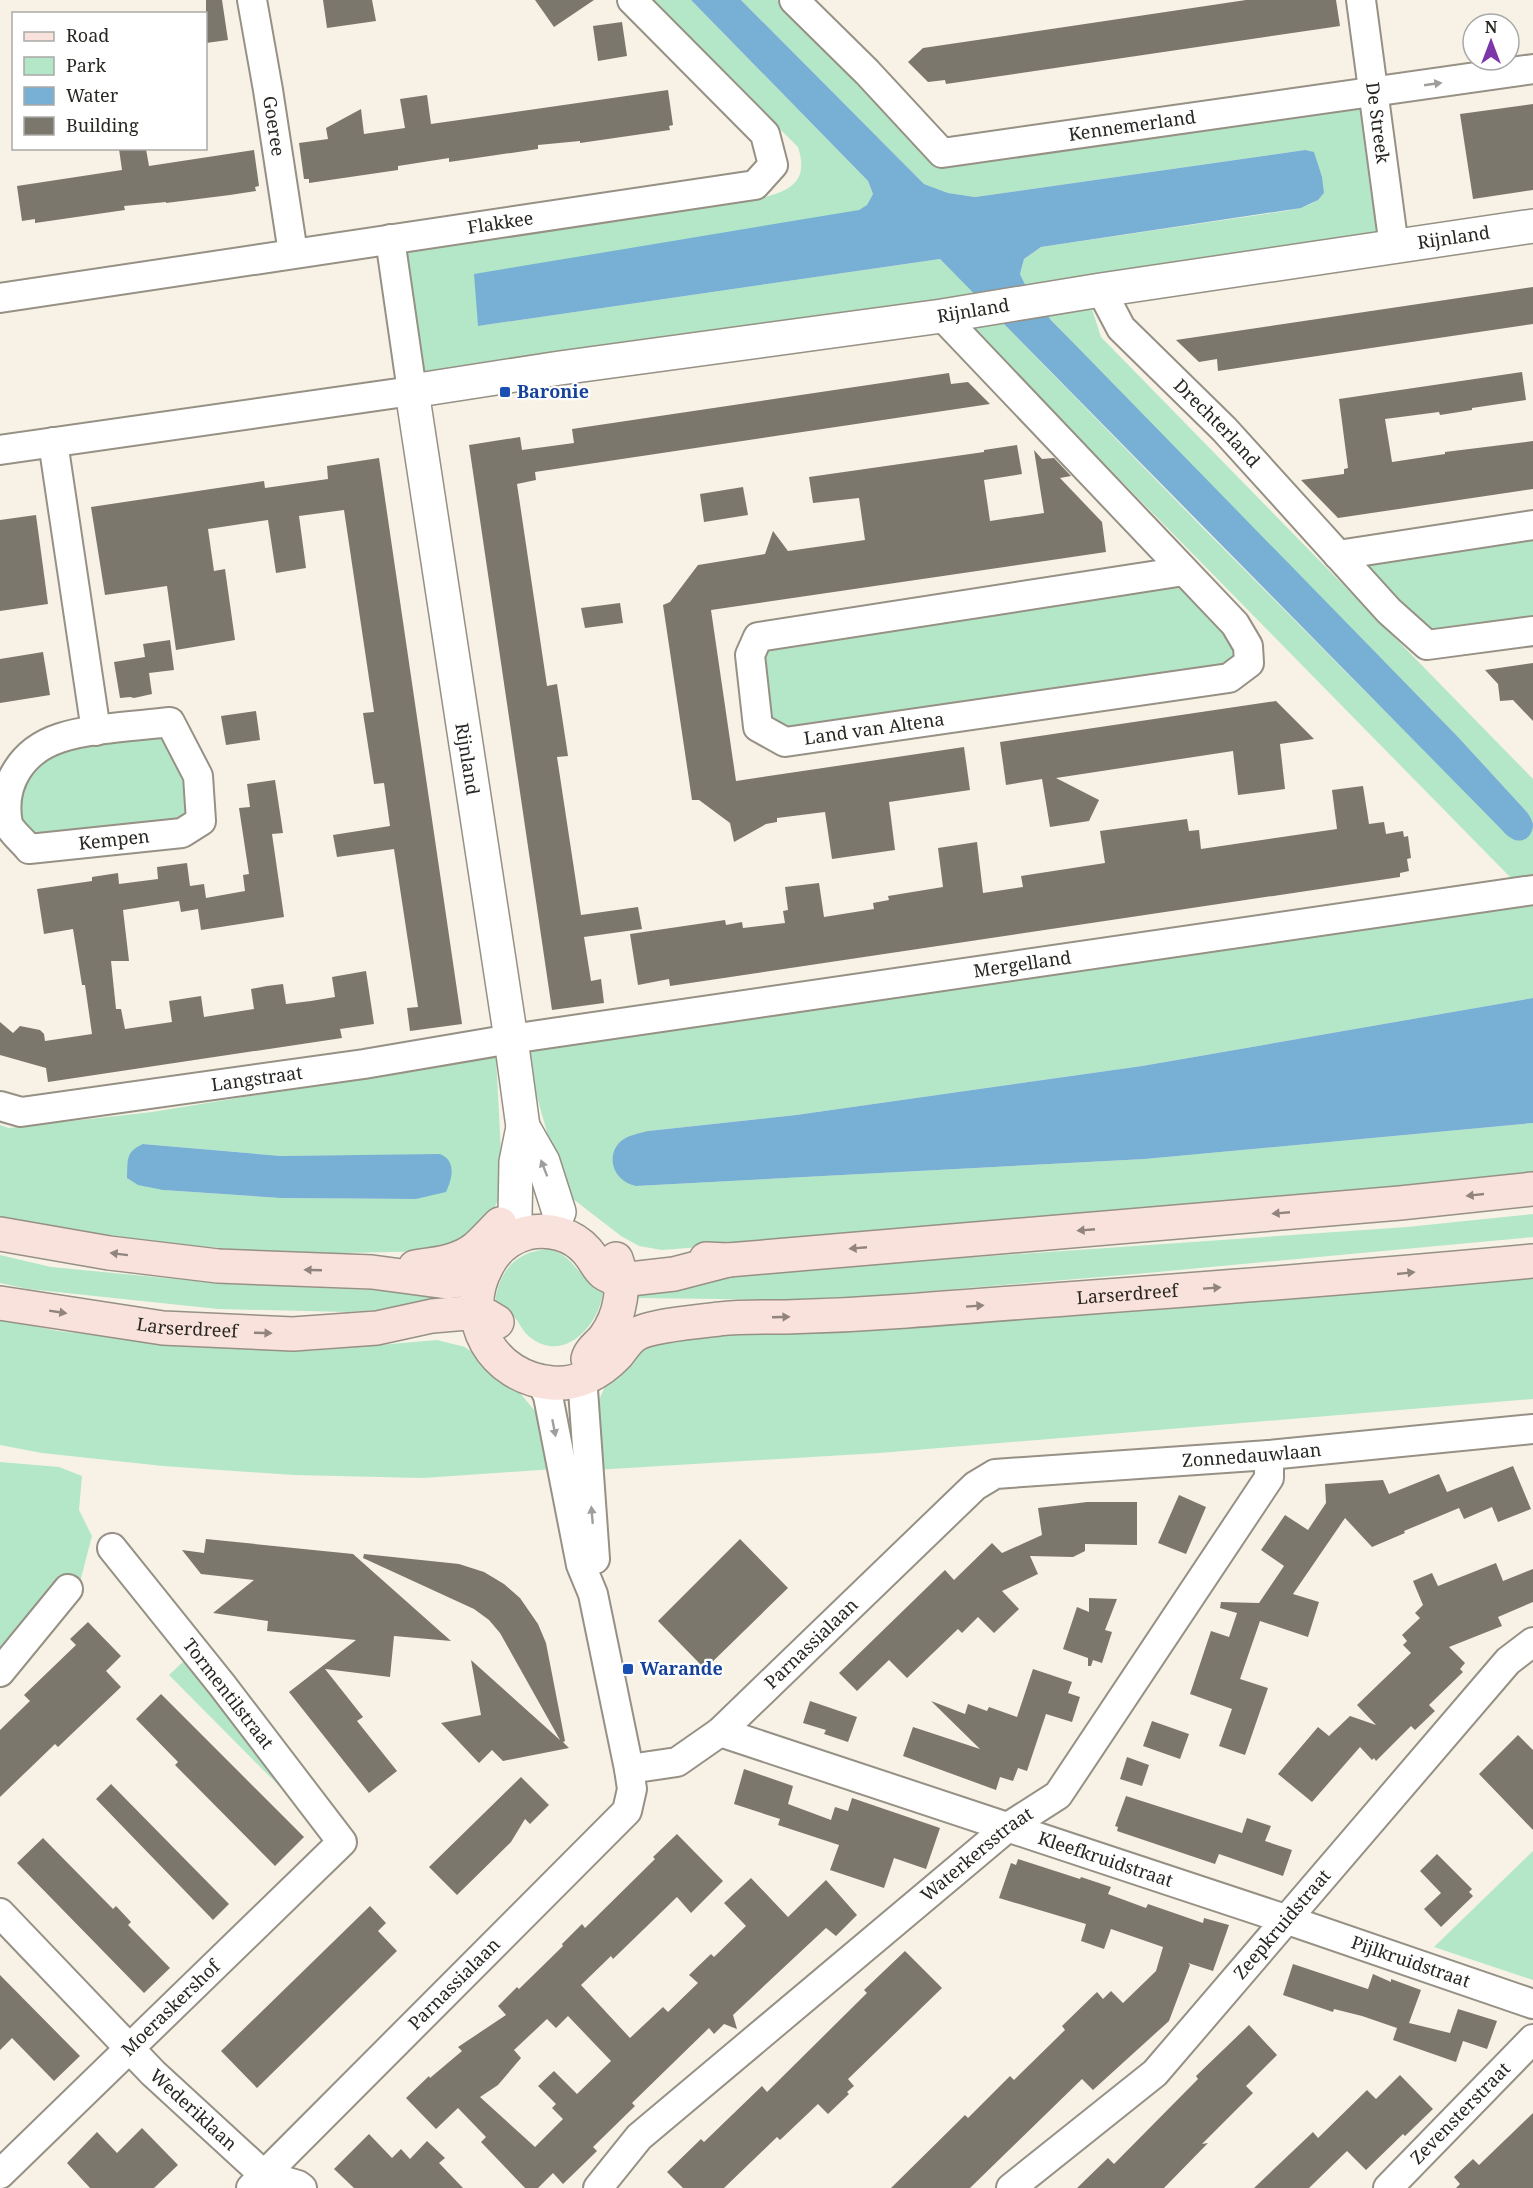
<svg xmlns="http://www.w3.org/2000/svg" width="1533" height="2188" viewBox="0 0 1533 2188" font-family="'Noto Serif',serif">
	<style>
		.green { fill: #b4e7c7; fill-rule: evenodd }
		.water { fill: #78b0d5 }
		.building { fill: #7c776c; fill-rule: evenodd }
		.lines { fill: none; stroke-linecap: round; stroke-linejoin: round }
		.minor-casing { stroke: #969085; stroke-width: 32 }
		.tertiary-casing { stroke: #969085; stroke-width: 36 }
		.secondary-casing { stroke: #969085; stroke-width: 36 }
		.minor { stroke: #fff; stroke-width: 28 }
		.tertiary { stroke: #fff; stroke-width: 33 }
		.secondary { stroke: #f9e2db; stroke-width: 33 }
		.oneway { fill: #9f9e9c }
		.oneway2 { fill: #91847e }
		.transit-dot { fill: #1a4fb4; stroke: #fff; stroke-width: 2 }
		.labels { text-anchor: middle; stroke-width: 4.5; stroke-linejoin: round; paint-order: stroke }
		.street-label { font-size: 18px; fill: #292722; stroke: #fff }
		.transit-label { font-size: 18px; font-weight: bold; fill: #164399; stroke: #fff; text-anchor: start }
	</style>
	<rect width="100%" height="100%" fill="#f7f2e5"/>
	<path class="green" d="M650,0H691L868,181L873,194L867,206L859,210L478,326L940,259L976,295L421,375L404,273L409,249L761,198C791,191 809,181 798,147Z
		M741,0H777L893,120L919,144L1360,102L1379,234L1026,288L1020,274L1024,259L1041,247L1286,211C1301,208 1315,205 1324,193L1305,150L975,197L948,193L924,184Z
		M1090,303L1101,337L1533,779V874L1511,878L966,323L998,318L1200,525L1511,838L1533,822L1526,811L1459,738L1115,388L1043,311Z
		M1533,531V617L1428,631L1355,556Z
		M1179,583L1264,670L1025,701L773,739L760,652L766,643Z
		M173,728C176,748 189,804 184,820L36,837L24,828L16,800L37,755Z
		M1533,898V998L1142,1066L796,1115L648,1131L636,1186L1145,1159L1533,1123V1175L1141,1213L662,1250L639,1246L621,1236L564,1192L524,1051L720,1020Z
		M496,1056L503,1191L491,1214L474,1232L442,1251L293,1254L88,1237L0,1218V1125L9,1128L152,1112ZM144,1144L281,1156L440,1155L416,1199L280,1198L163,1190Z
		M1533,1214V1237L1136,1274L823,1300L633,1298L634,1287L846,1266L1407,1227Z
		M549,1249C577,1257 577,1279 603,1291C600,1324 565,1364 531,1338C524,1333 521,1326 516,1319C510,1311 503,1307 495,1301C500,1270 516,1251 549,1249Z
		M0,1255L51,1267L228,1284L463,1294L464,1304L348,1312L218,1309L28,1289L0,1283Z
		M1533,1277V1399L879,1453L594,1470L596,1407L607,1382L643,1343L670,1337L810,1332Z
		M0,1319L58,1331L185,1345L309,1351L437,1340L465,1347L511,1382L539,1416L554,1469L423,1478L294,1475L163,1466L42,1453L0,1445Z
		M0,1462L59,1467L82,1476L79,1510L92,1536L80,1582L0,1667Z
		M187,1658L304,1811L169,1675Z
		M1533,1851V1980L1434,1947Z"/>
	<path class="water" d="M691,0H741L924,184L948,193L975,197L1305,150L1314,152L1322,177L1324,193L1318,200L1301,208L1041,247L1024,259L1020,274L1028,291L1051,320L1459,738L1526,811C1529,815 1532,819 1533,824C1533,837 1522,845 1511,838C1507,836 1503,831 1500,828L940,259L478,326L474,274L859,210L867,205L873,194L868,181Z
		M1533,998V1123L1145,1159L636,1186C632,1185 626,1183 623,1180C609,1170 609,1148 624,1139C630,1135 641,1133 648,1131L796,1115L1142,1066Z
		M143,1144L281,1156L440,1154C457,1161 452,1179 446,1192L416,1199L280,1198L163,1190L138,1185L127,1178C128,1160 125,1152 143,1144Z"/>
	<path class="building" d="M206,0H222L228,40L206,43Z
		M323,0H372L376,21L327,28Z
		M535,0H594L554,27Z
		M1246,0H1336L1340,26L946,84L945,80L928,82L908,62L923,48Z
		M622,22L627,56L598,61L593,26Z
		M668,90L673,125L669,126L670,130L580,143V141L538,145V149L449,162V158L398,166V170L309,183V179H304L299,143L328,139L326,128L361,109L364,134L405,128L400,99L427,95L431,124Z
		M1533,104V190L1473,199L1460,114Z
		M119,149H146L149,166L254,150L259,186L255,187L256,191L230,195L166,203V202L124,206L125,210L35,223V219L22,221L17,186L122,170Z
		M1533,287V324L1277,362L1218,371L1217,359L1199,362L1176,340Z
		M1522,372L1526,400L1472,408V410L1440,415L1439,412L1385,419L1392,462L1445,454V452L1533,441V489L1338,518L1301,480L1344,474V469L1348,468L1339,399Z
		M949,373L951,384L968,382L990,404L535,472L536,480L517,484L547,686L557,684L568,756L557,757L581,915L638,907L642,929L584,937L591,981L601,979L604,1003L552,1010L469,445L520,437L522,450L574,443L572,429Z
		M1017,445L1022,474L984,480L990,521L1044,513L1034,450L1042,459L1054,458L1071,476L1060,478L1102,522L1106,552L711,610L736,781L964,747L970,790L889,802L895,850L832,859L825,812L777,818V822L766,824L734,842L730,823L699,800H692L663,605L670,602L698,565L765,554L773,531L788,551L865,540L859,498L813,503L809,477L984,452V450Z
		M379,458L462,1024L410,1031L407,1008L418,1007L394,849L337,857L333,835L390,826L384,783L374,784L363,713L374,712L344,510L299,516L306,568L276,573L268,520L208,529L214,571L225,569L235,640L176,650L167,586L105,595L91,507L264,481L265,488L328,479L327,466Z
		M743,487L748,515L704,522L700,494Z
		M36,515L48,604L0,611V520Z
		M620,603L623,623L585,628L581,608Z
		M170,640L174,670L149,673L152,694L134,698L130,697L120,698L114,662L145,657L143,644Z
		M43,652L50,695L0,703V659Z
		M1533,663V721L1513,700L1500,701L1498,684L1485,670Z
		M1276,701L1314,739L1280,744L1285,789L1238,795L1233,751L1056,778L1099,800L1089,821L1050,827L1042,779L1006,785L1000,742Z
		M256,711L260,740L226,745L221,716Z
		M275,780L283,833L272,834L284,917L201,930L198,909L181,912L179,901L123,910L129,961H111L116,1009H121L125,1029L172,1022L169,1001L201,996L204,1017L254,1009L251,989L267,986L283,984L286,1004L311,1001L335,997L332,977L366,971L374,1024L340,1029L342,1038L48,1082L46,1068L0,1055V1022L13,1033L20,1026L40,1030L44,1034L45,1041L92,1034L85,985H82L73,929L44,934L37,889L92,881V877L118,873L119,884L158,879L157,867L187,863L190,886L204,884L206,898L245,891L243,875L249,874L239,808L250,807L247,784Z
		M1363,786L1369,824L1384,822L1386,834L1403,831L1404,837L1408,836L1411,858L1407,859L1409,871L1400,873V877L670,986L669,979L638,985L630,934L725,920L726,925L742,922L743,928L785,923L783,911L788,910L785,887L819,883L824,917L874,909L873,903L889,900L888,896L943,887L938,848L977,842L983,893L1023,887L1021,876L1105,863L1100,831L1187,819L1189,831L1199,830L1201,849L1337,829L1332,790Z
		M1513,1466L1531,1509L1498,1522L1492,1507L1464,1519L1459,1508L1404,1531L1405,1533L1372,1547L1345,1518L1293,1594L1319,1602L1308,1637L1260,1621L1240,1679L1268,1688L1245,1755L1219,1746L1232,1709L1190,1694L1211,1631L1229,1637L1237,1613L1220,1608L1221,1602L1259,1603L1284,1566L1261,1550L1285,1515L1308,1530L1326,1503L1325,1484L1383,1480L1389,1494L1439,1474L1447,1492Z
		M1179,1495L1206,1507L1186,1554L1158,1543Z
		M1087,1502H1137V1545L1085,1544V1551L1073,1557L1030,1556L1038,1574L1002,1591L1019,1609L994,1633L978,1617L962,1633L958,1629L907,1678L889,1660L857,1691L839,1673L945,1570L954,1580L992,1543L1002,1553L1042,1535L1038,1508Z
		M206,1539L353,1554L451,1641L394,1636L390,1677L325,1669L363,1717L357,1721L397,1771L369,1793L289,1692L356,1640L267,1631L268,1621L213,1613L254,1580L201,1574L182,1550L204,1553Z
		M740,1539L788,1588L705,1669L658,1621Z
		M364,1554L459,1564L484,1572L504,1584L520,1598L538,1624L546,1643L565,1741L563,1742L569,1748L503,1761L492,1750L479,1763L441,1723L481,1715L471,1660L560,1740L500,1633L489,1620L474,1609L363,1558Z
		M1496,1563L1503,1581L1533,1569V1602L1498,1617L1502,1626L1449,1647L1465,1663L1460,1669L1463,1672L1429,1705L1435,1711L1415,1730L1411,1726L1376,1761L1374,1758L1372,1760L1360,1747L1312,1802L1278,1774L1318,1727L1329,1736L1350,1716L1376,1725L1357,1705L1411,1653L1403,1645L1407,1641L1402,1635L1420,1618L1415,1613L1423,1605L1413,1581L1432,1573L1438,1586Z
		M1089,1598L1117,1599L1105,1630L1112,1632L1103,1660L1102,1663L1093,1660L1091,1666H1088V1658L1063,1649L1077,1607L1089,1612Z
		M88,1622L121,1656L106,1671L121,1687L58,1747L55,1744L0,1797V1730L30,1701L24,1695L76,1645L70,1639Z
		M1033,1669L1072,1682L1068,1693L1080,1697L1072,1722L1046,1714L1027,1771L1018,1768L1013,1781L1000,1777L996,1790L903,1756L913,1727L980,1749L931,1701L965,1714L968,1704L987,1711L989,1707L1017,1717Z
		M161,1694L304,1837L275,1866L175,1765L178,1762L136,1719Z
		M810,1701L857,1717L848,1742L824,1734L826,1730L803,1723Z
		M1152,1721L1189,1734L1180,1759L1143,1746Z
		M1518,1735L1533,1750V1830L1479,1774Z
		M1127,1757L1149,1765L1142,1786L1120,1779Z
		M744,1769L793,1786L788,1804L831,1820L835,1807L848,1811L852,1798L940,1828L926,1869L894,1858L884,1888L830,1870L839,1845L778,1825L780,1819L734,1804Z
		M521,1777L549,1805L530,1824L525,1819L511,1842L457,1895L429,1867Z
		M111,1784L229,1904L213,1920L96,1799Z
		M1126,1796L1242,1833L1247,1818L1271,1826L1265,1841L1292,1850L1283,1876L1219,1854L1215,1864L1117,1831L1118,1827L1115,1826Z
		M677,1834L723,1881L691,1913L677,1897L613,1959L611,1956L581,1985L630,2038L663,2007L668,2012L698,1983L689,1975L711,1954L714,1957L746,1926L724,1903L751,1878L788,1917L826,1880L857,1915L836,1936L826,1928L733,2015L737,2029L724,2024L714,2034L709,2028L632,2103L635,2106L593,2147L597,2151L563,2184L553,2173L538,2188H525L481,2142L486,2137L458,2108L436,2129L406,2098L429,2076L430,2078L462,2051L458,2047L506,2015L498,2006L517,1987L519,1989L563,1946L562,1944L582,1924L585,1928L655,1859L653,1857ZM568,2016L611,2061L577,2094L554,2071L538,2086L556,2104L552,2108L563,2119L535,2147L480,2097L498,2085L521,2058L514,2050L547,2019L556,2028Z
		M43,1838L113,1909L116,1906L131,1922L128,1925L170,1968L144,1993L17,1863Z
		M1437,1854L1472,1889L1469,1892L1473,1896L1441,1927L1424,1909L1441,1893L1420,1871Z
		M1018,1859L1080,1879L1081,1877L1111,1887L1108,1894L1146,1908L1148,1904L1203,1923L1204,1918L1229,1925L1213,1971L1188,1963L1190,1965L1169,2021L1093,2090L1082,2079L970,2188H891L965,2115L968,2118L1010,2076L1014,2080L1065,2030L1062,2026L1097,1992L1103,1999L1111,1991L1123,2003L1156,1971L1163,1947L1111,1929L1104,1949L1081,1941L1086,1924L999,1898L1011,1863L1016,1865Z
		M370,1906L386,1923L378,1931L397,1951L257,2088L221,2051Z
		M905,1951L942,1988L848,2079L854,2086L847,2092L849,2094L828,2114L818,2104L780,2140L777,2137L724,2188H683L667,2172L701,2139L704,2142L762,2086L767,2092L867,1993L864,1990Z
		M1293,1964L1368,1989L1373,1974L1391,1982V1979L1421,1990L1409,2023L1450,2033L1458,2009L1497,2021L1487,2049L1463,2041L1456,2062L1393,2040L1397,2028L1362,2016L1334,2009L1333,2012L1283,1995Z
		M0,1975L80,2056L54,2081L12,2038L0,2050Z
		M1249,2025L1277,2055L1246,2086L1253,2093L1202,2144L1208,2143L1164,2188H1077L1108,2158L1114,2164L1198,2079L1196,2076Z
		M1400,2075L1433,2109L1405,2136L1403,2134L1366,2170L1347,2151L1309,2188H1254L1313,2132L1318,2138L1367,2090L1376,2099Z
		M1533,2113V2188H1456L1460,2184L1454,2177L1473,2159L1479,2165Z
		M142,2128L178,2165L154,2188H90L67,2163L97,2132L117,2153Z
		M369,2134L392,2158L401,2149L410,2159L427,2141L445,2158L439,2163L463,2188H354L334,2169Z"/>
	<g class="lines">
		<g class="minor-casing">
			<g id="minor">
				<path id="s1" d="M252,0L268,90L293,253"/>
				<path id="s2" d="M794,0L867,72L942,153L1533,69"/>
				<path id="s3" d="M1361,0L1394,247"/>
				<path id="s4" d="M1101,290L1121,328L1224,429L1389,611L1427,645L1533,631"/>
				<path id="s5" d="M0,298L755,185L773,165L765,134L632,0"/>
				<path d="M942,316L1235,624L1248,646L1249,663L1229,678L785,742L758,727L750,655L758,637L1184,571"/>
				<path d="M53,442L96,731"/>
				<path d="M0,450L412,391L390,239"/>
				<path d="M1338,555L1533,525"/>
				<path d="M170,722L198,776L201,821L182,833L29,849C23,841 12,833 8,824C0,783 23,750 60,738C90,728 138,726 170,722Z"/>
				<path id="s6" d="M0,1106L21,1112L364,1064L511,1039L1533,890"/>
				<path d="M584,1378L583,1390L595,1559"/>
				<path d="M0,1672L68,1589"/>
				<path id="s7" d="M720,1732L1288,1920L1533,2004"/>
				<path id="s8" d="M629,1769L677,1762L720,1732L975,1486L995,1474L1269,1455L1533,1429"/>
				<path id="s9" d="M0,1913L153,2073L264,2175L298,2185L302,2188"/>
				<path id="s10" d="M0,2174L342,1842L222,1685L112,1548"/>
				<path id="s11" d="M251,2188L627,1811L632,1789L629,1769L593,1594L581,1565L548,1396L541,1381"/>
				<path id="s12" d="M598,2188L639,2137L1008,1827L1058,1795L1269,1478V1455"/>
				<path id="s13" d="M1011,2188L1155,2073L1508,1661L1533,1642"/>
				<path id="s14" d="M1388,2188L1533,2039"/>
			</g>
		</g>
		<g class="tertiary-casing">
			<g id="tertiary">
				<path d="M523,1127L543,1162L559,1212"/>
				<path id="s15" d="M515,1216L516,1162L523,1127L511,1039L412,391L560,368L942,316L1101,290L1533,226"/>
			</g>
		</g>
		<g class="secondary-casing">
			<g id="secondary">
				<path d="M0,1234L109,1253L218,1266L372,1272L447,1282L469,1279L484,1271"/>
				<path d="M706,1259L728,1260L1400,1203L1533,1189"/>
				<path id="s16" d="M728,1260L674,1274L621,1280C596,1274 601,1267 587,1251C572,1234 549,1228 527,1233C509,1238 495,1250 487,1266C458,1319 493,1378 552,1383C577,1385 600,1373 617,1355C623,1348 627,1340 635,1335C648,1326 701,1321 719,1319C741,1316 764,1317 786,1317C826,1316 866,1314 906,1311C1115,1295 1324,1281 1533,1261"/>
				<path d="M415,1267C436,1264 459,1262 476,1248C484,1241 492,1232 500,1224"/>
				<path id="s17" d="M0,1303L163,1328L293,1334L377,1328L432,1316L467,1313L487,1316L497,1322"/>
				<path d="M588,1359C590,1350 600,1344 605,1337C621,1315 626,1285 616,1259"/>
			</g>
		</g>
		<use href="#minor" class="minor"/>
		<use href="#tertiary" class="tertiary"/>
		<use href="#secondary" class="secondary"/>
	</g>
	<defs><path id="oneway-solid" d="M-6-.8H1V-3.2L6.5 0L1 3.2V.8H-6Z" transform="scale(1.5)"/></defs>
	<g class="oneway">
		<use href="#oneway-solid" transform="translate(1433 84) rotate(-8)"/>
		<use href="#oneway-solid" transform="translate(544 1168) rotate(-111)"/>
		<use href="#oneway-solid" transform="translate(554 1428) rotate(79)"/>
		<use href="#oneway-solid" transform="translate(592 1515) rotate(-95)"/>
	</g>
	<g class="oneway2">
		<use href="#oneway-solid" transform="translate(1475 1195) rotate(174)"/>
		<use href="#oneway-solid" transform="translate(1281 1213) rotate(175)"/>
		<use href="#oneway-solid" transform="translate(1086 1230) rotate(175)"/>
		<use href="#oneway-solid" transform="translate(858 1248) rotate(175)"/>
		<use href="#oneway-solid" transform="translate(119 1254) rotate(-173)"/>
		<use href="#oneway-solid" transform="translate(313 1270) rotate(-178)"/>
		<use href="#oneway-solid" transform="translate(1406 1273) rotate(-6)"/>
		<use href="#oneway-solid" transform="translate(1212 1288) rotate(-4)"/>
		<use href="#oneway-solid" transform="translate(975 1306) rotate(-4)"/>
		<use href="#oneway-solid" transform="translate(58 1312) rotate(9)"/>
		<use href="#oneway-solid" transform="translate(781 1317) rotate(-2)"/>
		<use href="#oneway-solid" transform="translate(263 1333) rotate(2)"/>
	</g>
	<g class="transit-dot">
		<rect x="499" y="386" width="12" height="12" rx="3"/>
		<rect x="622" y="1663" width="12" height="12" rx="3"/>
	</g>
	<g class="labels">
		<g class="street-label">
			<text dy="6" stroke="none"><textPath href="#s3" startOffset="124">De Streek</textPath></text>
			<text dy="6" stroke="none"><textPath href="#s1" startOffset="128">Goeree</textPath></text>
			<text dy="6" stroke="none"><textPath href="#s2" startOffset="405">Kennemerland</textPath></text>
			<text dy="6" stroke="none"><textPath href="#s5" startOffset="506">Flakkee</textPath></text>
			<text dy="6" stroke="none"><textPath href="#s15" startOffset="1887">Rijnland</textPath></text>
			<text dy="6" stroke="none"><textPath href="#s15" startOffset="1401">Rijnland</textPath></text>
			<text dy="6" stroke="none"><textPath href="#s4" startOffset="178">Drechterland</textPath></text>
			<text transform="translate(874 729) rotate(-8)" y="6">Land van Altena</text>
			<text transform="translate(467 759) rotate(81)" y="6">Rijnland</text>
			<text transform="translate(114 840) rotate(-6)" y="6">Kempen</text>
			<text dy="6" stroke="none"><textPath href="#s6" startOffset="1034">Mergelland</textPath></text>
			<text dy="6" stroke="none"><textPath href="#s6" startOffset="260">Langstraat</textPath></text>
			<text dy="6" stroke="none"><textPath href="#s16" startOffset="1030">Larserdreef</textPath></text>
			<text dy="6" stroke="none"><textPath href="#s17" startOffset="189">Larserdreef</textPath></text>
			<text dy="6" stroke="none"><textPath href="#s8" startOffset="736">Zonnedauwlaan</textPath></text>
			<text dy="6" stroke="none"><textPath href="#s8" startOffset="228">Parnassialaan</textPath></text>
			<text transform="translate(228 1694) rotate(52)" y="6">Tormentilstraat</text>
			<text dy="6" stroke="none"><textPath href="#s12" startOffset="506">Waterkersstraat</textPath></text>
			<text dy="6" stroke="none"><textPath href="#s7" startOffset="406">Kleefkruidstraat</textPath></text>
			<text dy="6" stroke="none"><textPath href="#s13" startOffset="380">Zeepkruidstraat</textPath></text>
			<text dy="6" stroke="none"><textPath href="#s7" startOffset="728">Pijlkruidstraat</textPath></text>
			<text dy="6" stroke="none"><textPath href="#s11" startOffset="288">Parnassialaan</textPath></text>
			<text dy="6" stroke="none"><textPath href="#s10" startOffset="238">Moeraskershof</textPath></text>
			<text dy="6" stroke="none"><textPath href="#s9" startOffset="276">Wederiklaan</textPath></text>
			<text dy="6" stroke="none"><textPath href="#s14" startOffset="104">Zevensterstraat</textPath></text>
		</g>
		<g class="transit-label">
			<text x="517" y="398">Baronie</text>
			<text x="640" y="1675">Warande</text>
		</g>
	</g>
	<rect x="12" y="12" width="195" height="138" fill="#ffffff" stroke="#a9a9a7" stroke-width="1.5"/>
	<rect x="24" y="32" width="30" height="9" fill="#f9e2db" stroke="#a9a9a7" stroke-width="1.5"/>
	<text x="66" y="42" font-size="18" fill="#292722">Road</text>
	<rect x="24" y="57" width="30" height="18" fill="#b4e7c7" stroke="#a9a9a7" stroke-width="1.5"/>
	<text x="66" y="72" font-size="18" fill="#292722">Park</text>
	<rect x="24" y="87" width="30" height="18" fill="#78b0d5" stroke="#a9a9a7" stroke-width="1.5"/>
	<text x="66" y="102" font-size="18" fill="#292722">Water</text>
	<rect x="24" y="117" width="30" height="18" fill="#7c776c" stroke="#a9a9a7" stroke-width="1.5"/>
	<text x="66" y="132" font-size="18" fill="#292722">Building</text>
	<g transform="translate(1491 42)"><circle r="28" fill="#ffffff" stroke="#a9a9a7" stroke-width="1.5"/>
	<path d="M0-4.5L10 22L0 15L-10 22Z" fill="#7c36a9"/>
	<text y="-9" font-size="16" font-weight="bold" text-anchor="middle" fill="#292722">N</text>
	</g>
</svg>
